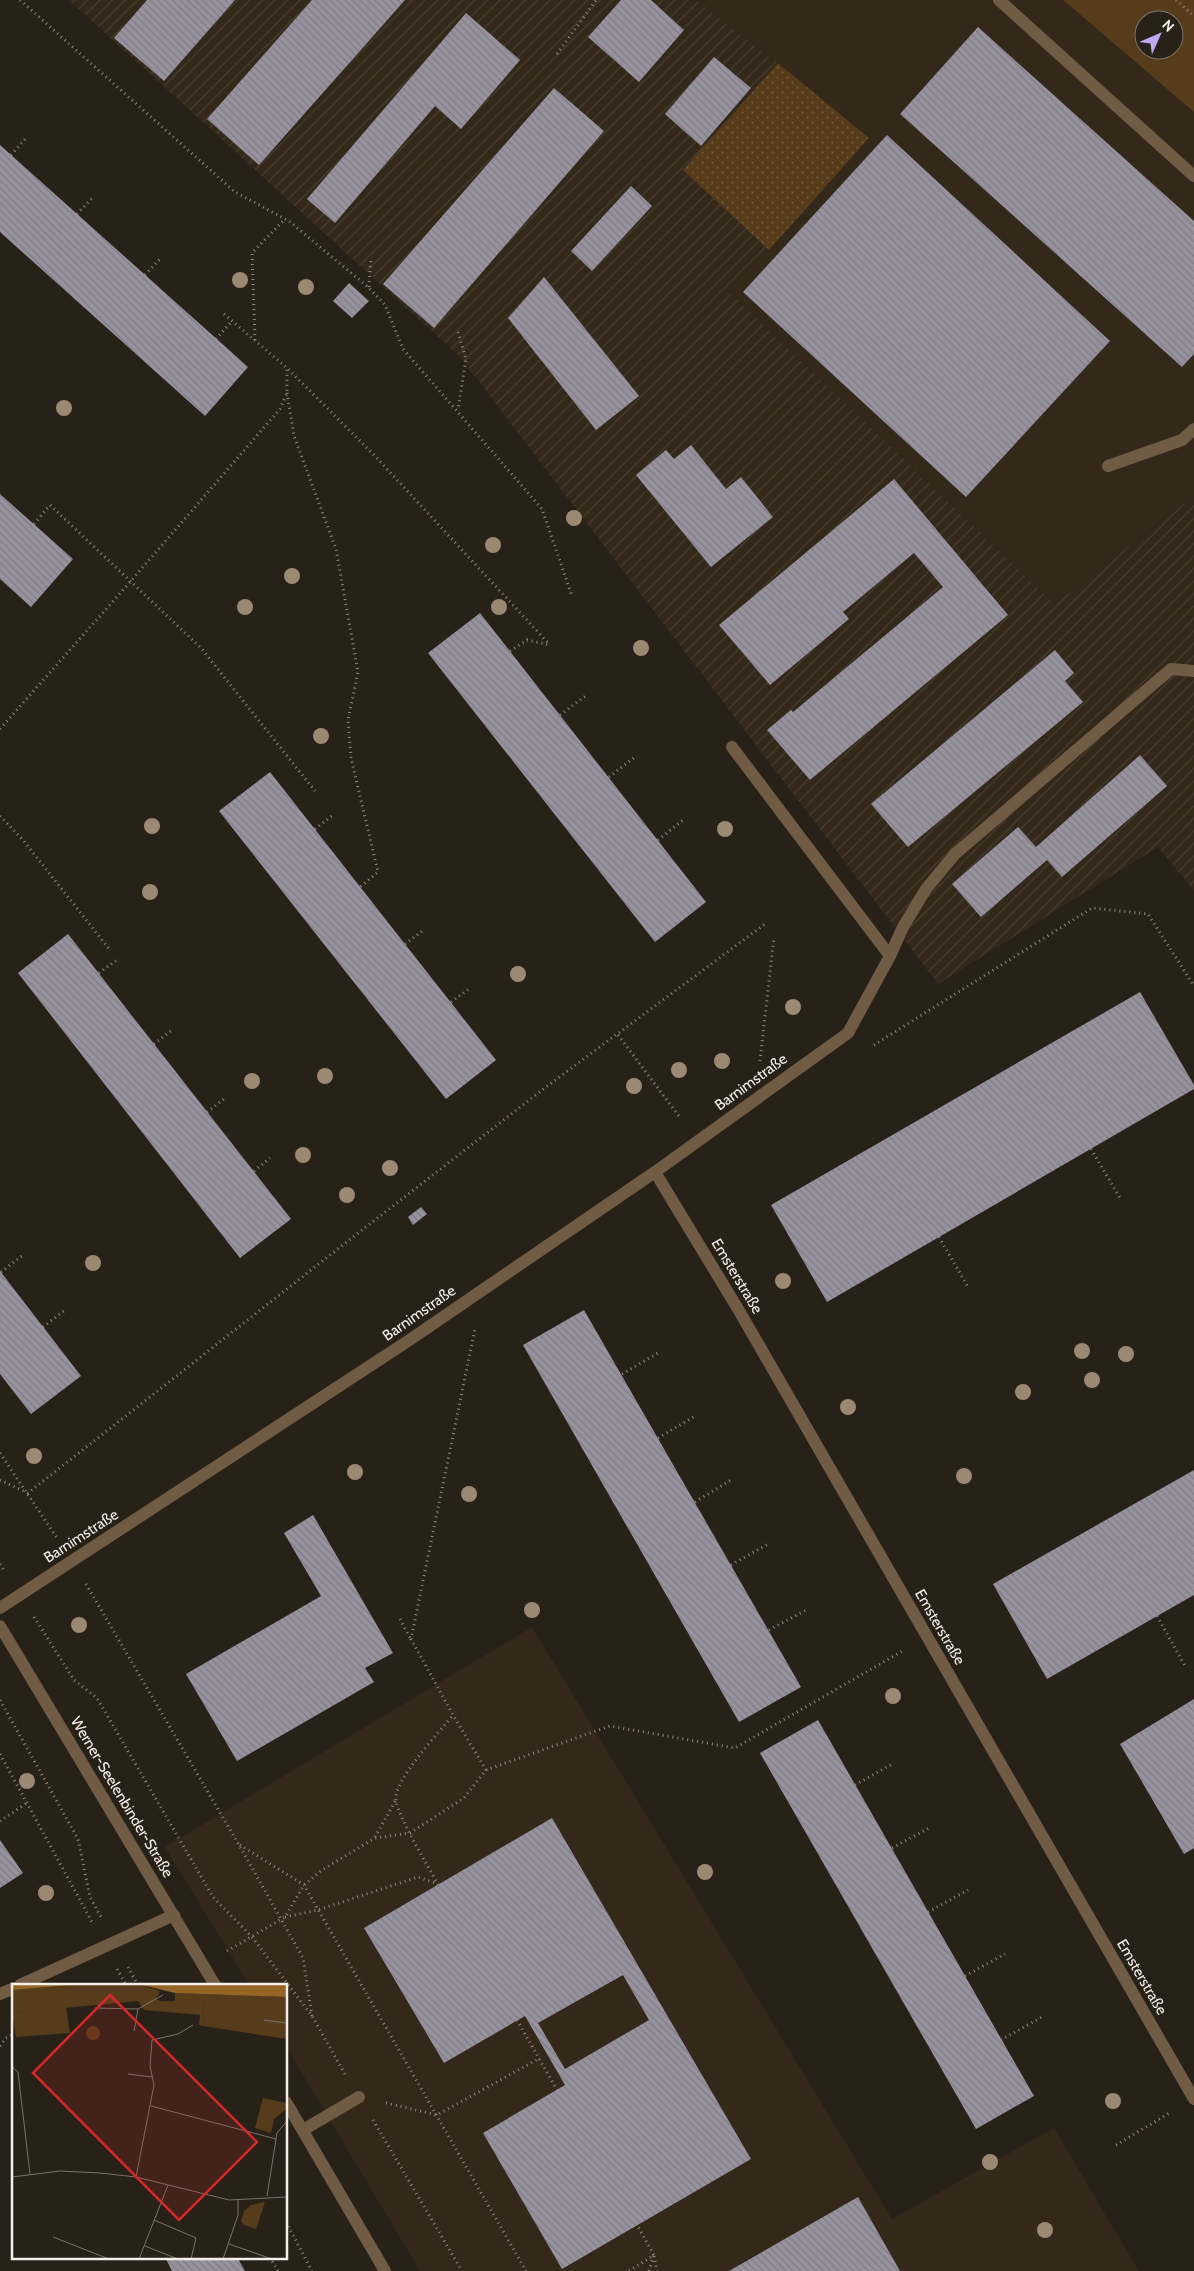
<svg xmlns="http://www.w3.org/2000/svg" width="1194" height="2271" viewBox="0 0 1194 2271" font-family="Cabin,sans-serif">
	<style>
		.built { fill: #33281a }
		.industrial { fill: url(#industrial-furrows) }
		.grass { fill: url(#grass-dots) }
		.park { fill: #573c1b; fill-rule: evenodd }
		.building { fill: url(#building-back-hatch); fill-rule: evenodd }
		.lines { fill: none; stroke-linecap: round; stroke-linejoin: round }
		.path { stroke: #908a83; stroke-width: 3; stroke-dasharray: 1 4; stroke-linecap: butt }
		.minor { stroke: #705b44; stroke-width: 12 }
		.tree { fill: #9c8973 }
		.labels { text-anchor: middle; stroke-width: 5; stroke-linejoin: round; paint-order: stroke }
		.street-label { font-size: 15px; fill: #f4efe9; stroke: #282118 }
		.inset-road { fill: none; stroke: #7a736c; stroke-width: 1 }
		.view { fill: #d62828; fill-opacity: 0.15; stroke: #d62828; stroke-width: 2.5 }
		.inset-edge { fill: none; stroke: #f4efe9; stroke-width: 2.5 }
	</style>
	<defs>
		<pattern id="industrial-furrows" width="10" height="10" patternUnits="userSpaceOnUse" patternTransform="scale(1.25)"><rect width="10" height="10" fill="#33281a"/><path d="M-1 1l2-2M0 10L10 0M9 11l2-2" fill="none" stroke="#473d30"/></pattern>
		<pattern id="grass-dots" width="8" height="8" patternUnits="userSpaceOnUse" patternTransform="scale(1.25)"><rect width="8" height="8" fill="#573c1b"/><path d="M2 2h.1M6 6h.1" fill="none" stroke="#70583c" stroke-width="1.8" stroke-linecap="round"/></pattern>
		<pattern id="building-back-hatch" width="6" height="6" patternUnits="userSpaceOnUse" patternTransform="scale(1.25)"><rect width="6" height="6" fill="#96939f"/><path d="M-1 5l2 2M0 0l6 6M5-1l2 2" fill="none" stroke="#7f7c84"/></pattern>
	</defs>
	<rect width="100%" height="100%" fill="#282118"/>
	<path class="built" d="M696,0H1063L1194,112V496L1055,604L729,292L869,138L778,63Z
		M532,1627L892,2219L1054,2128L1139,2271H420L286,2047V1985H249L165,1847Z"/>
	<path class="industrial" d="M69,0H696L778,63L684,170L769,250L729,292L1055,604L1194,496V891L1158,847L938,984L461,358Z"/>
	<path class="grass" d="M778,63L869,138L769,250L683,170Z"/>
	<path class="park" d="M1063,0H1194V112ZM1144,20H1174V50H1144Z"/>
	<path class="building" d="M147,0H235L164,81L114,38Z
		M312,0H405L259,165L207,119Z
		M621,0H651L684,30L639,82L588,37Z
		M466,13L520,60L461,129L435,106L335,223L307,199Z
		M978,27L1194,221V354L1182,367L900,114Z
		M714,57L751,88L701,146L665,114Z
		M554,88L604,131L434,328L383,284Z
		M887,135L1110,341L966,497L743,292Z
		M0,145L248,367L205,416L0,232Z
		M631,186L652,206L592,271L571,251Z
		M544,277L639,396L596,430L508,318Z
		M349,283L369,301L352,318L333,301Z
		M691,445L726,489L741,477L773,517L711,567L636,475L666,450L674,459Z
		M894,479L1008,615L810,780L767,730L791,710L793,712L943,587L914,553L843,612L849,619L770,685L719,625Z
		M0,494L73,559L31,607L0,579Z
		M480,613L706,902L655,942L428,653Z
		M1055,650L1074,673L1065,681L1083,702L908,847L871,804Z
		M1140,755L1167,786L1062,877L1047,860L981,917L952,884L1018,827L1036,847Z
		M270,772L496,1060L446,1099L219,811Z
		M68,934L291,1219L240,1258L18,973Z
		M1140,992L1194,1085V1089L827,1302L771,1205Z
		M421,1207L427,1214L413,1225L408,1217Z
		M0,1271L81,1376L31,1414L0,1374Z
		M584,1310L801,1687L739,1722L523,1345Z
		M1194,1470V1595L1047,1679L993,1584Z
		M313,1515L393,1653L365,1668L374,1682L237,1761L186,1674L321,1596L284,1533Z
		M1194,1699V1848L1184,1854L1120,1744Z
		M818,1720L1034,2096L976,2129L760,1753Z
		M552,1818L751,2159L562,2269L483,2133L565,2085L525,2016L444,2063L364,1928ZM623,1975L649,2020L565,2069L538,2023Z
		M0,1840L23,1873L0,1888Z
		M858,2197L900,2271H729Z
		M165,2257H237L245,2271H172Z"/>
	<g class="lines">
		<path class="path" d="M20,0L235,192L289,221L369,288L385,305L403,349L542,509L572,596
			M1176,0L1194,16
			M557,54L596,0
			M11,155L27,137
			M77,214L93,197
			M145,275L161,258
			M369,287L371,257
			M224,314L287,368L374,455L550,645
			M458,332L466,359L458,410
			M216,339L232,321
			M255,340L252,253L285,219
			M287,393L294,436L336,549L358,672L348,720L351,758L378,872L360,887
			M34,524L50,505L201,648L315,791
			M510,651L527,640L550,645
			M560,715L587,695
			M0,729L130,582L280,409L287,393V368
			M609,777L635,757
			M0,816L23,840L110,950
			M315,829L333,815
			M658,840L683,820
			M405,944L424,930
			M99,973L117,960
			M451,1002L469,989
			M618,1035L681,1119
			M154,1044L172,1030
			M874,1045L1092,908L1148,914L1194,986
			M760,1061L774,937
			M207,1112L224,1099
			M1091,1149L1120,1198
			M254,1171L270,1158
			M939,1237L968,1287
			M1,1272L23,1255
			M43,1327L65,1310
			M622,1374L658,1353
			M658,1438L695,1416
			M0,1453L57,1538
			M0,1480L28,1493L339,1248L546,1087L765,924
			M695,1502L731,1480
			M0,1564L5,1572
			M731,1565L768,1544
			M86,1584L239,1845L303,1958L312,2016
			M1157,1616L1185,1666
			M34,1617L74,1680L97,1698L213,1897L252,1937L312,2016L345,2074
			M400,1619L410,1638
			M769,1630L806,1610
			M0,1700L78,1839L90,1897L101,1917
			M0,1754L92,1922
			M486,1770L610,1726L735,1748L904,1650
			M855,1785L894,1763
			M0,1821L27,1803
			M375,1837L396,1800
			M240,1845L304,1885L526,2271
			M892,1848L931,1827
			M438,1885C427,1863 401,1823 396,1801C392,1781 440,1732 453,1715L411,1639L475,1329
			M928,1912L968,1890
			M285,1917L318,1910L418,1877L438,1884
			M227,1951L285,1917L304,1885L322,1870L375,1838L410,1833L464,1798L486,1770L453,1715
			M128,1967L136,1982L140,1985
			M117,1969L126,1985
			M965,1976L1005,1954
			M517,2020L557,2090
			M1001,2040L1042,2017
			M0,2046L6,2038L14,2034
			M386,2103L437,2115L540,2058
			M373,2120L462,2271
			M1116,2145L1171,2112
			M286,2222L312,2271
			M654,2256L657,2271
			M270,2257L278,2271
			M629,2271L654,2255L637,2225
			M649,2271L654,2255"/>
		<path class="minor" d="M999,0L1194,176
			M1108,466L1182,440L1194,429
			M732,747L890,956
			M655,1172L738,1309L1194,2099
			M0,1608L408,1341L655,1172L848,1033L890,956L903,927L926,889L955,854L1171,669L1194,671
			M0,1626L215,1985
			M20,1985L174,1915
			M0,1994L14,1988
			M286,2102L385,2271
			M303,2130L359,2097"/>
	</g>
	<g class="tree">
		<circle cx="240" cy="280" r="8"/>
		<circle cx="306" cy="287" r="8"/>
		<circle cx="64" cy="408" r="8"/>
		<circle cx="574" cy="518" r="8"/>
		<circle cx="493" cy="545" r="8"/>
		<circle cx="292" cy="576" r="8"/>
		<circle cx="245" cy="607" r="8"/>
		<circle cx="499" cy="607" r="8"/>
		<circle cx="641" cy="648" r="8"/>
		<circle cx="321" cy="736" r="8"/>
		<circle cx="152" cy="826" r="8"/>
		<circle cx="725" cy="829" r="8"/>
		<circle cx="150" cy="892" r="8"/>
		<circle cx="518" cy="974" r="8"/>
		<circle cx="793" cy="1007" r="8"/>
		<circle cx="722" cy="1061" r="8"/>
		<circle cx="679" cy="1070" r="8"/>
		<circle cx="325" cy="1076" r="8"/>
		<circle cx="252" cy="1081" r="8"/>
		<circle cx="634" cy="1086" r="8"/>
		<circle cx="303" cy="1155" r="8"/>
		<circle cx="390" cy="1168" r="8"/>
		<circle cx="347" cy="1195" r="8"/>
		<circle cx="93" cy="1263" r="8"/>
		<circle cx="783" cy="1281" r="8"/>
		<circle cx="1082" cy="1351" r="8"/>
		<circle cx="1126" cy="1354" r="8"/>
		<circle cx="1092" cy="1380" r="8"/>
		<circle cx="1023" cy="1392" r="8"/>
		<circle cx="848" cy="1407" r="8"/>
		<circle cx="34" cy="1456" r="8"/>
		<circle cx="355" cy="1472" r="8"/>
		<circle cx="964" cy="1476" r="8"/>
		<circle cx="469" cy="1494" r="8"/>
		<circle cx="532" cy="1610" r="8"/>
		<circle cx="79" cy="1625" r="8"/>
		<circle cx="893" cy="1696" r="8"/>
		<circle cx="27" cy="1781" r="8"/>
		<circle cx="705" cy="1872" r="8"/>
		<circle cx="46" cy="1893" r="8"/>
		<circle cx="1113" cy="2101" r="8"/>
		<circle cx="990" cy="2162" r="8"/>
		<circle cx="1045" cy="2230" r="8"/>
	</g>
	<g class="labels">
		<g class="street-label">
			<text transform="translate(751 1082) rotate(-36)" y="5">Barnimstraße</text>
			<text transform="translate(737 1276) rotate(59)" y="5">Emsterstraße</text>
			<text transform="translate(419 1313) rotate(-35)" y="5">Barnimstraße</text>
			<text transform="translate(81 1536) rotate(-33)" y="5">Barnimstraße</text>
			<text transform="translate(940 1627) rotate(60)" y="5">Emsterstraße</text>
			<text transform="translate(122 1797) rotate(59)" y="5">Werner-Seelenbinder-Straße</text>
			<text transform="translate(1142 1977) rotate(60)" y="5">Emsterstraße</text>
		</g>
	</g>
	<g transform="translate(12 1984)">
		<rect width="275" height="275" fill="#282118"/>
		<path d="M163,9L275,13V55L191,42L192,17H163ZM54,23L58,49L4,53L0,29ZM74 49a7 7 0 1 1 14 0a7 7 0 1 1-14 0ZM251,114L275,119V124L262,135L259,149L243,144ZM253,218L244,245L232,241L229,237L232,227L239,221Z" fill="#573c1b"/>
		<path d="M70,0H126L148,7L144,15L148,17H192L191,42L187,41L188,31L132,26L126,17L0,29V6Z" fill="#573c1b"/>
		<path d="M0,0H70L0,6ZM126,0H275V13L163,9Z" fill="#956526"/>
		<path class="inset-road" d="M83,24L126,25M252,36L275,39M122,47L126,25L151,11M0,83L6,88L18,190M116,90L140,93M139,122L264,155M0,193L48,187L88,189L124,193L217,216L275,213M124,193L142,101L138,82L140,56L166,50L181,41M255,212L265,149L275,137M142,236L184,254L179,275M41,253L97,275M217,260L260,275M133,262L166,275M127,275L156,201M211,275L226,231V216"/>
		<path class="view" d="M98,11L245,158L167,236L21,89Z"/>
		<rect width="275" height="275" class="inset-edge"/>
	</g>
	<g transform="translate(1159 35) rotate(45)"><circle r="24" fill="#282118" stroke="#7a736c"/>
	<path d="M0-4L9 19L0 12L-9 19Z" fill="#c1a8f3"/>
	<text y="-8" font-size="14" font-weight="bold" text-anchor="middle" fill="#f4efe9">N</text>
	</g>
</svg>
